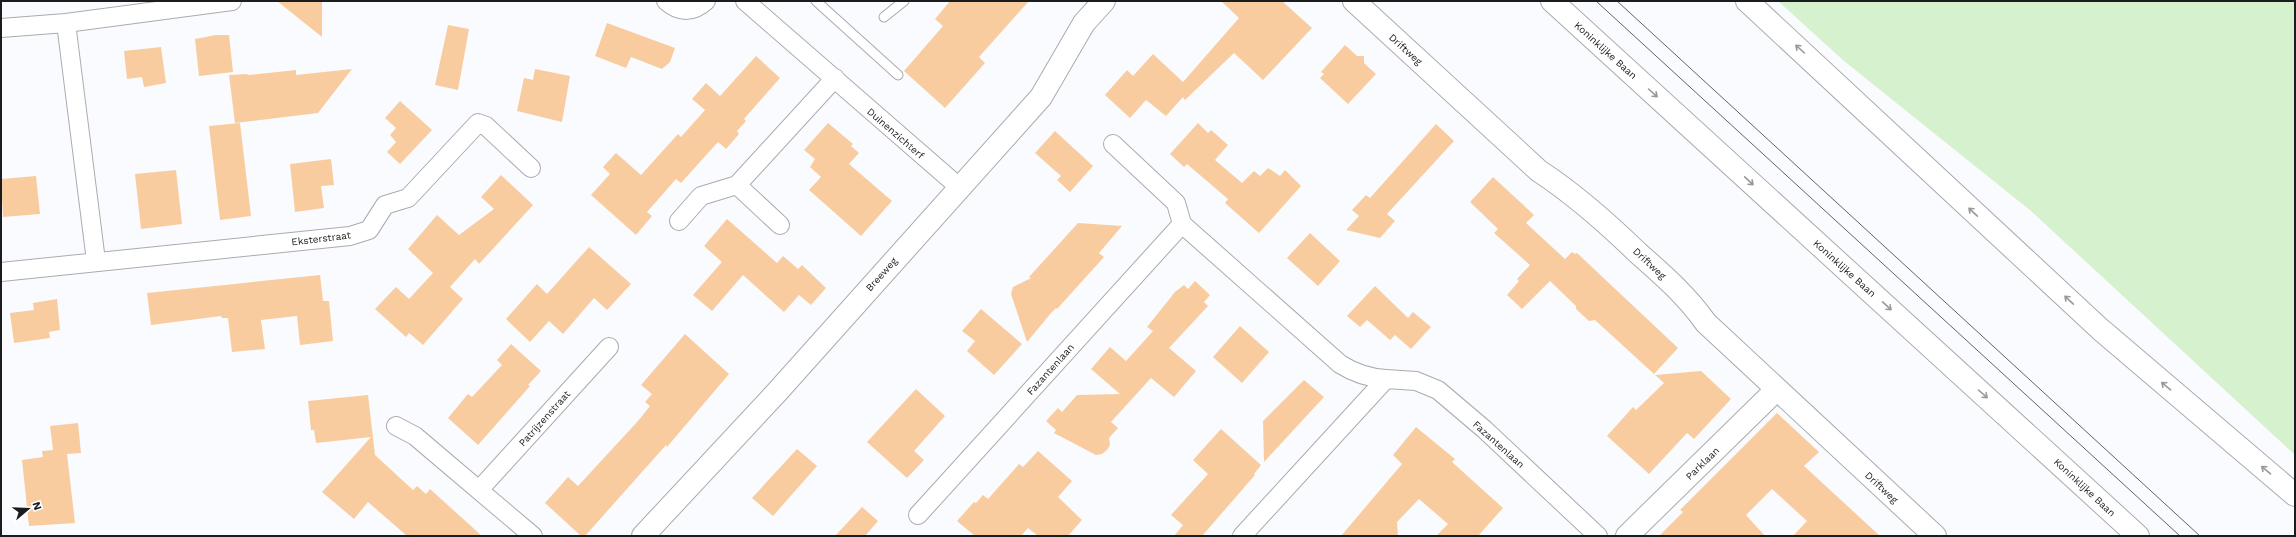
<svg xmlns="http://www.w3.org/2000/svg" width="2296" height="537" viewBox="0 0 2296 537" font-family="'Work Sans',sans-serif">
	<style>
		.green { fill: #d6f1ce }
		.building { fill: #f9cc9f }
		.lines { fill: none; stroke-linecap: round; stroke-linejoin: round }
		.service-casing { stroke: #a9abae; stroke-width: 11 }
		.minor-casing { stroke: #a9abae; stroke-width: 20 }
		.tertiary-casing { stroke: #a9abae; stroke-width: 24 }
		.primary-casing { stroke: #a9abae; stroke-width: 24 }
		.service { stroke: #fff; stroke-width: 9 }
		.minor { stroke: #fff; stroke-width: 18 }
		.tertiary { stroke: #fff; stroke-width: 22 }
		.primary { stroke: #fff; stroke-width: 22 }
		.tram { stroke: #626365; stroke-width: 1 }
		.oneway { stroke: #989999 }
		.labels { text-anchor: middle; stroke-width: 4; stroke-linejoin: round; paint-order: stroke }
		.street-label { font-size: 10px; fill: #1b1c1d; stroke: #fff }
	</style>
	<rect width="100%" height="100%" fill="#fafbff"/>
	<path class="green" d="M1778,1H2295V455L2031,211L1844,61Z"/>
	<path class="building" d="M277,1H322V37Z
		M950,1H1029L979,57L985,63L945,108L904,71L943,26L935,19Z
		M1221,1H1282L1312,28L1263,80L1234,53L1185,100L1183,97L1166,116L1146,100L1130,118L1105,95L1127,70L1133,76L1153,54L1183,82L1239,18Z
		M607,23L675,48L670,62L662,69L631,57L626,68L595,56Z
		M448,25L469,29L458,90L435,85Z
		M216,35H229L233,72L199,76L195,39Z
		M1345,45L1357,56H1364V63L1376,74L1348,104L1320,78L1324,74L1321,72Z
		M161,47L166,83L144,87L142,77L127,79L124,51Z
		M756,56L780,78L744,119L746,121L737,131L739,134L726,149L718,142L681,183L676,179L647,212L652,216L636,235L591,195L610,174L603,167L616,153L641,175L678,134L681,137L705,110L692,99L706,83L720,96Z
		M352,69L318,113L235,123L229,75L247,74L248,75L296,70V75Z
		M535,69L570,76L562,122L517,111L524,78L533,80Z
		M400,101L432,130L400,164L387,152L396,142L390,135L396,128L385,118Z
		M240,123L251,216L220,220L209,126Z
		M828,123L853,144L851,146L859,153L849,164L892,201L861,236L809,190L821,177L810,167L815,159L804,150Z
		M1198,123L1208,133L1211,130L1228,145L1215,160L1242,183L1254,171L1260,176L1268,168L1280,176L1285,170L1301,186L1259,233L1225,203L1228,199L1187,164L1184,167L1170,154Z
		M1436,124L1454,141L1387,214L1395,221L1380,238L1346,230L1359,216L1352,210L1366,195L1370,198Z
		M1055,131L1093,166L1070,192L1057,180L1061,176L1035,153Z
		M331,159L334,185L321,186L324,208L295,212L290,164Z
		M176,170L182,224L141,229L135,174Z
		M501,175L533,205L479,264L475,259L450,287L463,299L423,345L409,333L406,337L375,309L396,287L409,299L433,273L408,249L437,215L459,235L494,209L481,197Z
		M36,176L40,214L3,217L1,179Z
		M1493,177L1534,215L1526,223L1565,259L1572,252L1575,254L1577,253L1678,348L1654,374L1595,320L1589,321L1576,309V306L1550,281L1522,309L1507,295L1519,281L1517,279L1530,265L1494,233L1498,229L1470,202Z
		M727,219L777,263L783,256L798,269L802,265L826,288L811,305L799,295L784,312L743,275L712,311L693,295L722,262L704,246Z
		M1078,223L1122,226L1099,253L1104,257L1057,309L1056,308L1051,313L1027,342L1011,294L1013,287L1031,278L1029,277Z
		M1310,233L1340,261L1318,286L1287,258Z
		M589,247L631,284L607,310L594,298L563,334L549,321L530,342L506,319L537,284L547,294Z
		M320,275L323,301H329L333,341L300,345L297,316L261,320L265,349L232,352L228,318H222L221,316L151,325L147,293Z
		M1195,281L1210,295L1204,302L1208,306L1169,348L1196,371L1174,397L1151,378L1111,422L1118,428L1109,438L1110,445L1107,450L1102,454L1096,455L1054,433L1056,430L1046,421L1058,408L1062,412L1077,395L1120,394L1091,369L1110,347L1126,361L1153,331L1147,327L1175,292L1184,285L1188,289Z
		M1375,286L1408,318L1413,312L1431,327L1411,349L1395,335L1390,340L1367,320L1360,327L1347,316Z
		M57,299L60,330L49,332L50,338L14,343L10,313L34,310L33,303Z
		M981,309L1022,344L994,375L967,351L975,341L962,331Z
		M1240,326L1269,352L1242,383L1213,357Z
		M685,334L729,374L667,447L666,445L585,536H581L545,503L568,477L578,486L638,421L650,406L645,402L652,394L641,385Z
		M511,344L541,371L528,385L530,386L478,445L448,418L468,394L472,397L502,365L497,360Z
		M1701,371L1731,399L1694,439L1687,433L1649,474L1607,436L1633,407L1636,410L1664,383L1655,375Z
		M1304,380L1324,397L1264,462L1263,421Z
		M916,389L945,416L914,451L924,460L907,478L867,442Z
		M368,395L375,455L413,490L417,486L426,494L430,489L482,536H407L368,502L354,519L322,492L371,437L316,443L314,430H311L308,401Z
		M1777,413L1819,452L1804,466L1880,536H1793L1807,521L1772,489L1746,515L1765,536H1659L1683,512L1680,510Z
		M78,423L81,453L67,454L75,523L29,526L22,460L43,457L42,451L53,450L50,426Z
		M1416,427L1455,459L1452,462L1503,508L1478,536H1436L1448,524L1419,499L1397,522L1398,536H1341L1402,464L1393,455Z
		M1221,429L1261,465L1254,474L1255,475L1202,536H1174L1183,525L1171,515L1208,474L1193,460Z
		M797,449L817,466L773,516L752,498Z
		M1038,451L1072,481L1058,497L1082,520L1068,536H1038L1028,528L1021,536H975L957,521L974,502L976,503L983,495L988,499L1019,464L1023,467Z
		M862,507L878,521L865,536H835Z"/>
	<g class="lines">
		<g class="service-casing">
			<path id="service" d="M816,1L898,75
				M884,17L904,1"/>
		</g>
		<g class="minor-casing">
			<path id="minor" d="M666,1C679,13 693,13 706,1
				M745,1L959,187
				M66,23L96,261
				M1,28L66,23L232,1
				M1113,144L1176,203L1182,224
				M737,185L780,225
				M679,221L701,196L737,185L835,78
				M1,272L350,236L369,230L385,205L408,198L478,123L486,126L531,168
				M396,426L415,436L533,536
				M479,490L609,347
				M918,515L1182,224L1340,364C1354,373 1370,378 1386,379
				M1242,536L1386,379L1416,381L1438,390L1484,429L1598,536"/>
		</g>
		<g class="tertiary-casing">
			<path id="tertiary" d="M1354,1L1539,171C1576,195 1607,223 1638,253C1663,275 1687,296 1706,323L1935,536
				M643,536L778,391L1041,97L1084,23L1104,1
				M1627,536L1776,390"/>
		</g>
		<g class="primary-casing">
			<path id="primary" d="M1552,1L2138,536
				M1747,1L2100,329L2295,495"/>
		</g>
		<use href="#service" class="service"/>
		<use href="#minor" class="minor"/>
		<use href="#tertiary" class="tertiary"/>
		<use href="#primary" class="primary"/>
		<path class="tram" d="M1596,1L2180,536
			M1617,1L2200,536"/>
	</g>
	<defs><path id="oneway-shaft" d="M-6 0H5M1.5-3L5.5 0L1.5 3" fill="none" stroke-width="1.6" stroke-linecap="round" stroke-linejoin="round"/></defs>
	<g class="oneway">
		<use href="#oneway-shaft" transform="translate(1800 49) rotate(-138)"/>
		<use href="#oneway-shaft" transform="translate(1653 93) rotate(42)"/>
		<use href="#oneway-shaft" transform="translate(1749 181) rotate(43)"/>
		<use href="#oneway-shaft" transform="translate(1973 212) rotate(-137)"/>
		<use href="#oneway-shaft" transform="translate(2069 300) rotate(-137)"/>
		<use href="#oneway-shaft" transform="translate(1887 306) rotate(43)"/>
		<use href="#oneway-shaft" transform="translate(2166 386) rotate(-140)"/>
		<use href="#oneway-shaft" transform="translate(1983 394) rotate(42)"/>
		<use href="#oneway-shaft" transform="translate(2266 470) rotate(-140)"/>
	</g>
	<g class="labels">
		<g class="street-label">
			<text transform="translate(1406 49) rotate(42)" y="4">Driftweg</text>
			<text transform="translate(1606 50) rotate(42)" y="4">Koninklijke Baan</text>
			<text transform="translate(896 133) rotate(41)" y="4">Duinenzichterf</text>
			<text transform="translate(321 238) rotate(-7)" y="4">Eksterstraat</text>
			<text transform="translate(1650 263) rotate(43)" y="4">Driftweg</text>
			<text transform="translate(1845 268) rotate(42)" y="4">Koninklijke Baan</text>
			<text transform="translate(881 274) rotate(-48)" y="4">Breeweg</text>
			<text transform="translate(1050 369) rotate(-48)" y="4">Fazantenlaan</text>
			<text transform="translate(544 418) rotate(-48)" y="4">Patrijzenstraat</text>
			<text transform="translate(1499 444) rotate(42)" y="4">Fazantenlaan</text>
			<text transform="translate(1702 463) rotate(-44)" y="4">Parklaan</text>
			<text transform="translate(1882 487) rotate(43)" y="4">Driftweg</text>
			<text transform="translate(2085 487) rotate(43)" y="4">Koninklijke Baan</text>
		</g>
	</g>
	<rect width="2296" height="537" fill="none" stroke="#1b1c1d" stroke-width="4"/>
	<g transform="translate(28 509) rotate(71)" stroke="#ffffff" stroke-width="3" paint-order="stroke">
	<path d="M0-3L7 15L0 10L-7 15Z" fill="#1b1c1d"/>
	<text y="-6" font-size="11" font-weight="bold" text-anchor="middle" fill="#1b1c1d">N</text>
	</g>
</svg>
